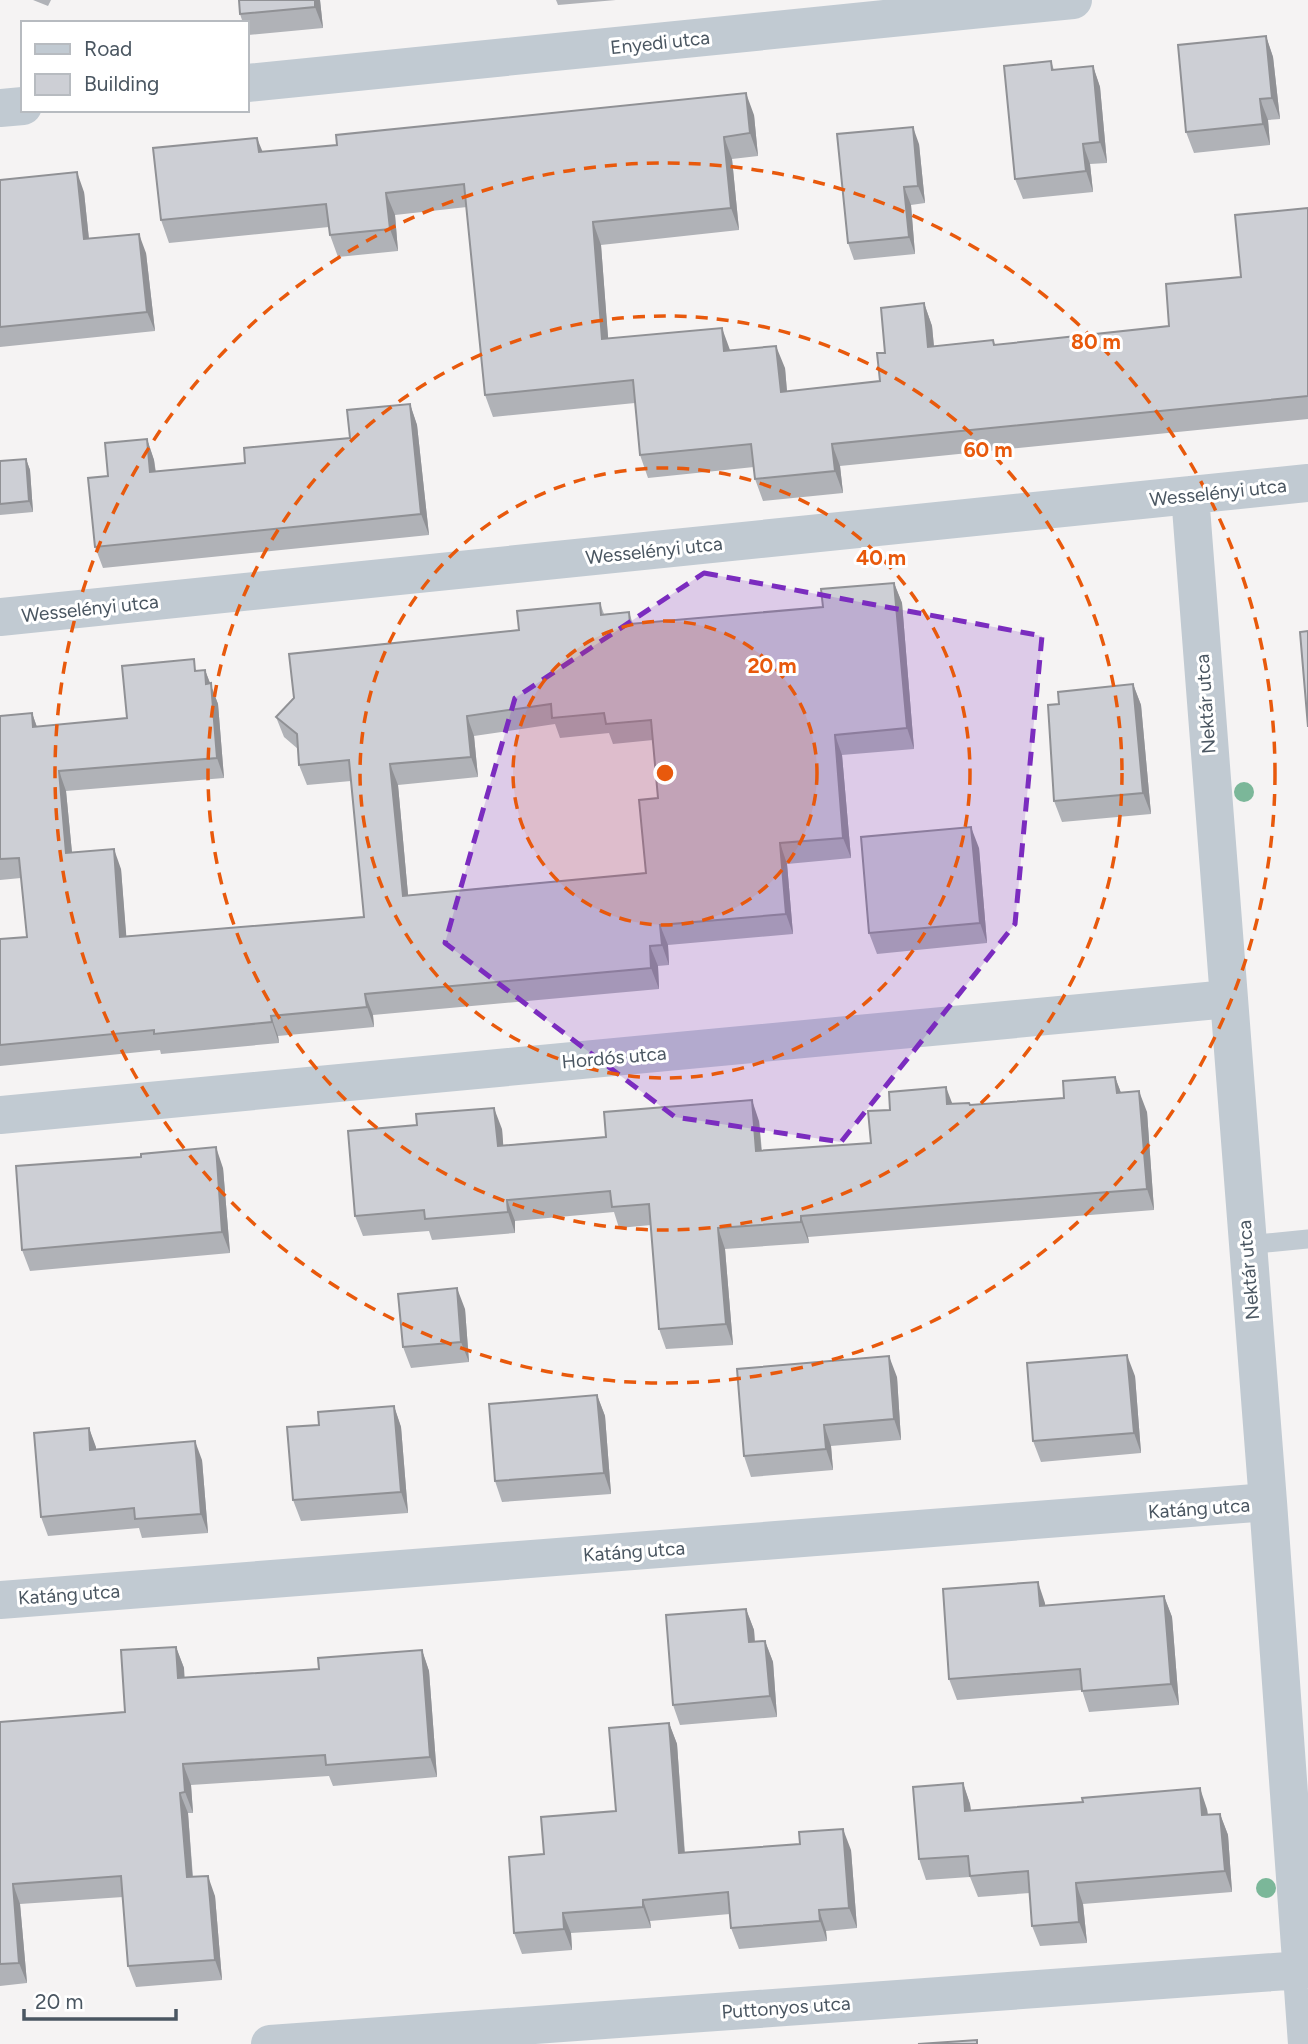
<svg xmlns="http://www.w3.org/2000/svg" width="1308" height="2044" viewBox="0 0 1308 2044" font-family="Figtree,sans-serif">
	<style>
		.lines { fill: none; stroke-linecap: round; stroke-linejoin: round }
		.lane { stroke: #c1cad2; stroke-width: 19 }
		.street { stroke: #c1cad2; stroke-width: 38 }
		.tree { fill: #7bb799 }
		.wall { fill: #b0b2b7; fill-rule: evenodd }
		.shaded-wall { fill: #909195 }
		.building { fill: #cdcfd5; stroke: #909195; stroke-width: 2; fill-rule: evenodd }
		.marked { fill: #7b2cbf; fill-opacity: 0.2; stroke: #7b2cbf; stroke-width: 5; stroke-dasharray: 14 9; stroke-linejoin: round }
		.ring { fill: none; stroke: #e8590c; stroke-width: 3.5; stroke-dasharray: 12 9 }
		.labels { text-anchor: middle; stroke-width: 6; stroke-linejoin: round; paint-order: stroke }
		.street-label { font-size: 19px; fill: #4a5661; stroke: #fff }
		.centre { fill: #e8590c; stroke: #fff; stroke-width: 3.5 }
		.ring-label { font-size: 21px; text-anchor: middle; font-weight: bold; fill: #e8590c; stroke: #fff; stroke-width: 6; stroke-linejoin: round; paint-order: stroke }
	</style>
	<rect width="100%" height="100%" fill="#f5f3f3"/>
	<g class="lines">
		<path class="lane" d="M1246,1245L1308,1239"/>
		<path class="street" d="M247,83L1073,0
			M0,108L23,106
			M1190,495L1268,1502L1307,2044
			M0,617L1308,483
			M0,1115L1228,999
			M0,1600L1268,1502
			M270,2044L1302,1970"/>
	</g>
	<g class="tree">
		<circle cx="1244" cy="792" r="10"/>
		<circle cx="1266" cy="1888" r="10"/>
	</g>
	<path class="wall" d="M33,0H51L48,6Z
		M320,0L323,28L248,35L247,23H243L240,14Z
		M556,0H616L558,5Z
		M1266,36L1273,57L1280,119L1268,120L1270,145L1194,153L1186,132Z
		M1051,61L1054,70L1093,66L1100,87L1107,163L1090,164L1093,192L1023,199L1015,179Z
		M754,115L758,156L732,159L739,230L601,245L608,339L730,350L785,368L787,392L880,381L885,353L924,303L932,326L934,346L993,340L995,345L1169,326L1241,277L1308,208V419L840,466L843,493L763,501L755,479L754,467L648,478L640,455L635,403L493,417L485,395L467,207L395,215L398,251L338,257L330,235L329,227L169,243L161,220L262,152Z
		M919,144L925,203L911,205L915,254L854,260L848,243Z
		M0,180L84,192L89,239L146,253L155,331L0,347Z
		M410,404L417,425L429,535L103,568L95,547L108,476L147,439L154,460L156,472L245,463L350,438Z
		M26,459L30,470L33,512L0,515V461Z
		M894,583L902,603L914,749L842,755L851,858L787,864L793,934L668,945L669,965L658,966L659,989L373,1015L374,1027L278,1036L279,1043L161,1054L160,1050L0,1066V939L27,937L21,878L0,880V716L32,713L37,727L127,718L198,670H205L218,704L224,778L66,791L72,853L121,869L126,936L364,917L351,781L307,785L299,765L298,749L284,737L276,717L519,630L600,603L604,614L629,612L633,624L823,607ZM555,724L560,738L609,733L613,744L653,740L658,798L646,873L408,895L398,785L478,777L474,736Z
		M1133,684L1141,705L1151,814L1062,822L1054,801L1059,704Z
		M979,848L987,943L877,954L869,933Z
		M1115,1077L1121,1093L1147,1112L1154,1210L808,1237L809,1243L725,1249L733,1345L666,1349L659,1329L651,1225L619,1228L614,1212L515,1221V1233L432,1240L429,1231L363,1236L355,1216L417,1125L502,1129L503,1145L606,1137L759,1121L762,1151L871,1143L952,1104L970,1105L1064,1098Z
		M223,1168L230,1253L30,1271L22,1250Z
		M465,1309L469,1362L411,1368L403,1347Z
		M1135,1376L1141,1453L1041,1462L1033,1441Z
		M897,1377L901,1440L831,1446L833,1470L751,1477L744,1456Z
		M597,1395L605,1416L611,1494L502,1502L495,1481Z
		M394,1406L401,1427L408,1513L301,1521L293,1500Z
		M89,1428L96,1449L202,1460L208,1533L142,1538L139,1528L48,1536L41,1517Z
		M1164,1596L1172,1617L1179,1705L1089,1712L1082,1690L957,1700L949,1679L1045,1603V1606Z
		M746,1609L754,1630L755,1642L765,1641L773,1662L777,1717L680,1725L673,1705Z
		M176,1647L184,1668V1678L319,1669L422,1650L429,1671L437,1777L333,1786L329,1776L191,1785L193,1813H188L193,1877L215,1896L222,1980L136,1987L128,1966L123,1897L20,1904L27,1983L0,1986V1722L125,1712Z
		M669,1723L677,1744L685,1853L851,1850L857,1928L826,1931L827,1941L739,1949L731,1928L730,1914L650,1921L651,1928L571,1933L572,1950L522,1954L514,1933L544,1854L616,1811Z
		M963,1783L970,1804L971,1810L1207,1809L1208,1815L1220,1814L1228,1835L1232,1892L1083,1904L1087,1943L1040,1946L1032,1926L1030,1893L978,1897L970,1877L926,1880L919,1859Z"/>
	<path class="shaded-wall" d="M315,0H320L323,28L315,7Z
		M1266,36L1273,57L1280,119L1272,98Z
		M1093,66L1100,87L1107,163L1100,142Z
		M746,93L754,115L758,156L750,133Z
		M1260,99L1268,120L1270,145L1263,124Z
		M913,127L919,144L925,203L918,186Z
		M724,137L732,159L739,230L731,208Z
		M257,138L266,160L259,152Z
		M1083,144L1090,164L1093,192L1086,171Z
		M77,172L84,192L91,259L84,239Z
		M904,187L911,205L915,254L909,237Z
		M386,193L395,215L398,251L390,229Z
		M593,222L601,245L610,362L602,339Z
		M139,234L146,253L155,331L147,312Z
		M924,303L932,326L936,369L928,347Z
		M722,328L730,350L724,351Z
		M776,346L785,368L789,415L781,392Z
		M410,404L417,425L429,535L421,514Z
		M147,439L154,460L158,493L150,472Z
		M832,444L840,466L843,493L835,471Z
		M26,459L30,470L33,512L29,501Z
		M894,583L902,603L914,749L907,728Z
		M205,670L218,704L224,778L217,758Z
		M1133,684L1141,705L1151,814L1143,793Z
		M32,713L39,733L33,727Z
		M467,716L474,736L478,777L471,757Z
		M835,735L842,755L851,858L843,838Z
		M390,764L398,785L410,916L403,896Z
		M59,771L66,791L74,873L66,853Z
		M971,827L979,848L987,943L980,923Z
		M780,843L787,864L793,934L786,914Z
		M114,849L121,869L128,957L120,937Z
		M660,925L668,945L669,965L662,945Z
		M650,946L658,966L659,989L651,968Z
		M365,994L373,1015L374,1027L367,1007Z
		M271,1016L278,1036L279,1043L272,1022Z
		M1115,1077L1123,1098L1117,1093Z
		M946,1087L954,1108L947,1104Z
		M1139,1091L1147,1112L1154,1210L1147,1189Z
		M752,1100L759,1121L763,1172L756,1151Z
		M494,1108L502,1129L505,1167L498,1146Z
		M216,1147L223,1168L230,1253L222,1232Z
		M507,1200L515,1221V1233L508,1212Z
		M801,1216L808,1237L809,1243L801,1222Z
		M718,1228L725,1249L733,1345L726,1324Z
		M457,1288L465,1309L469,1362L461,1342Z
		M1127,1355L1135,1376L1141,1453L1134,1433Z
		M889,1356L897,1377L901,1440L894,1419Z
		M597,1395L605,1416L611,1494L604,1473Z
		M394,1406L401,1427L408,1513L401,1492Z
		M824,1425L831,1446L833,1470L826,1449Z
		M89,1428L96,1447L97,1469L90,1450Z
		M195,1441L202,1460L208,1533L201,1514Z
		M1038,1582L1045,1603L1047,1627L1040,1606Z
		M1164,1596L1172,1617L1179,1705L1171,1684Z
		M746,1609L754,1630L756,1663L749,1642Z
		M765,1641L773,1662L777,1717L770,1696Z
		M176,1647L184,1668L186,1699L178,1678Z
		M422,1650L429,1671L437,1777L430,1757Z
		M669,1723L677,1744L686,1874L679,1853Z
		M183,1764L191,1785L193,1813L185,1792Z
		M963,1783L970,1804L973,1831L965,1811Z
		M1200,1788L1207,1809L1210,1836L1202,1815Z
		M180,1793L188,1813L194,1898L187,1877Z
		M1220,1814L1228,1835L1232,1892L1225,1871Z
		M843,1829L851,1850L857,1928L849,1908Z
		M208,1876L215,1896L222,1980L215,1960Z
		M1076,1883L1083,1904L1087,1943L1079,1922Z
		M13,1884L20,1904L27,1983L19,1963Z
		M643,1900L650,1921L651,1928L643,1907Z
		M819,1910L826,1931L827,1941L820,1921Z
		M563,1913L571,1933L572,1950L564,1929Z"/>
	<path class="building" d="M239,0H315V7L240,14Z
		M1266,36L1272,98L1260,99L1263,124L1186,132L1178,45Z
		M1051,61L1052,70L1093,66L1100,142L1083,144L1086,171L1015,179L1004,66Z
		M746,93L750,133L724,137L731,208L593,222L602,339L722,328L724,351L776,346L781,392L880,381L877,353H885L881,308L924,303L928,347L993,340L994,345L1169,326L1166,284L1241,277L1235,215L1308,208V396L832,444L835,471L755,479L751,444L640,455L633,380L485,395L464,184L386,193L390,229L330,235L326,204L161,220L153,148L257,138L259,152L337,145L336,135Z
		M913,127L918,186L904,187L909,237L848,243L837,134Z
		M77,172L84,239L139,234L147,312L0,327V180Z
		M410,404L421,514L95,547L88,478L108,476L105,443L147,439L150,472L245,463L244,448L350,438L347,410Z
		M26,459L29,501L0,504V461Z
		M894,583L907,728L835,735L843,838L780,843L786,914L660,925L662,945L650,946L651,968L365,994L367,1007L271,1016L272,1022L154,1034V1030L0,1045V939L27,937L19,858L0,859V716L32,713L33,727L127,718L122,666L194,659L195,671L205,670L206,684L211,683L217,758L59,771L66,853L114,849L120,937L364,917L349,760L299,765L297,734L276,717L294,698L289,654L519,630L517,611L600,603L601,615L629,612L630,624L823,607L821,589ZM551,704L552,718L604,713L606,724L651,720L658,798L639,800L646,873L403,896L390,764L471,757L467,716Z
		M1308,631V727L1300,632Z
		M1133,684L1143,793L1054,801L1048,705L1059,704L1058,692Z
		M971,827L980,923L869,933L861,837Z
		M1115,1077L1117,1093L1139,1091L1147,1189L801,1216V1222L718,1228L726,1324L659,1329L649,1204L612,1207L610,1191L507,1200L508,1212L425,1219L424,1210L355,1216L348,1131L417,1125L416,1114L494,1108L498,1146L606,1137L604,1112L752,1100L756,1151L871,1143L868,1111L890,1110L889,1092L946,1087L947,1104L969,1103L970,1105L1064,1098L1063,1081Z
		M216,1147L222,1232L22,1250L16,1166L141,1157V1154Z
		M457,1288L461,1342L403,1347L398,1294Z
		M1127,1355L1134,1433L1033,1441L1027,1363Z
		M889,1356L894,1419L824,1425L826,1449L744,1456L737,1369Z
		M597,1395L604,1473L495,1481L489,1404Z
		M394,1406L401,1492L293,1500L287,1427L319,1425L318,1412Z
		M89,1428L90,1450L195,1441L201,1514L135,1519L134,1508L41,1517L34,1433Z
		M1038,1582L1040,1606L1164,1596L1171,1684L1082,1691L1080,1669L949,1679L943,1589Z
		M746,1609L749,1642L765,1641L770,1696L673,1705L666,1615Z
		M176,1647L178,1678L319,1669L318,1658L422,1650L430,1757L326,1765L325,1755L183,1764L185,1792L180,1793L187,1877L208,1876L215,1960L128,1966L121,1876L13,1884L19,1963L0,1964V1722L125,1712L121,1650Z
		M669,1723L679,1853L800,1844L799,1832L843,1829L849,1908L819,1910L820,1921L731,1928L728,1892L643,1900V1907L563,1913L564,1929L514,1933L509,1857L544,1854L541,1817L616,1811L609,1728Z
		M963,1783L965,1811L1083,1802L1082,1798L1200,1788L1202,1815L1220,1814L1225,1871L1076,1883L1079,1922L1032,1926L1028,1871L970,1876L968,1856L919,1859L913,1787Z
		M977,2040V2044H918Z"/>
	<path class="marked" d="M704,573L1042,636L1015,924L841,1142L675,1117L445,943L515,698Z"/>
	<circle cx="665" cy="773" r="152" fill="#e8590c" fill-opacity=".12"/>
	<g class="ring">
		<circle cx="665" cy="773" r="152"/>
		<circle cx="665" cy="773" r="305"/>
		<circle cx="665" cy="773" r="457"/>
		<circle cx="665" cy="773" r="610"/>
	</g>
	<g class="labels">
		<g class="street-label">
			<text transform="translate(660 42) rotate(-6)" y="7">Enyedi utca</text>
			<text transform="translate(1218 492) rotate(-6)" y="7">Wesselényi utca</text>
			<text transform="translate(654 550) rotate(-6)" y="7">Wesselényi utca</text>
			<text transform="translate(90 608) rotate(-6)" y="7">Wesselényi utca</text>
			<text transform="translate(1205 704) rotate(-94)" y="7">Nektár utca</text>
			<text transform="translate(614 1057) rotate(-5)" y="7">Hordós utca</text>
			<text transform="translate(1248 1270) rotate(-95)" y="7">Nektár utca</text>
			<text transform="translate(1199 1508) rotate(-4)" y="7">Katáng utca</text>
			<text transform="translate(634 1551) rotate(-4)" y="7">Katáng utca</text>
			<text transform="translate(69 1594) rotate(-4)" y="7">Katáng utca</text>
			<text transform="translate(786 2007) rotate(-4)" y="7">Puttonyos utca</text>
		</g>
	</g>
	<circle cx="665" cy="773" r="10" class="centre"/>
	<g class="ring-label">
		<text x="1096" y="349">80 m</text>
		<text x="988" y="457">60 m</text>
		<text x="881" y="565">40 m</text>
		<text x="772" y="673">20 m</text>
	</g>
	<rect x="21" y="21" width="228" height="91" fill="#ffffff" stroke="#b7bbc0" stroke-width="2"/>
	<rect x="35" y="44" width="35" height="10" fill="#c1cad2" stroke="#b7bbc0" stroke-width="2"/>
	<text x="84" y="56" font-size="21" fill="#4a5661">Road</text>
	<rect x="35" y="74" width="35" height="21" fill="#cdcfd5" stroke="#b7bbc0" stroke-width="2"/>
	<text x="84" y="91" font-size="21" fill="#4a5661">Building</text>
	<path d="M24 2009v10h152v-10" fill="none" stroke="#4a5661" stroke-width="3.5"/>
	<text x="35" y="2009" font-size="21" fill="#4a5661" stroke="#ffffff" stroke-width="5" paint-order="stroke">20 m</text>
</svg>
